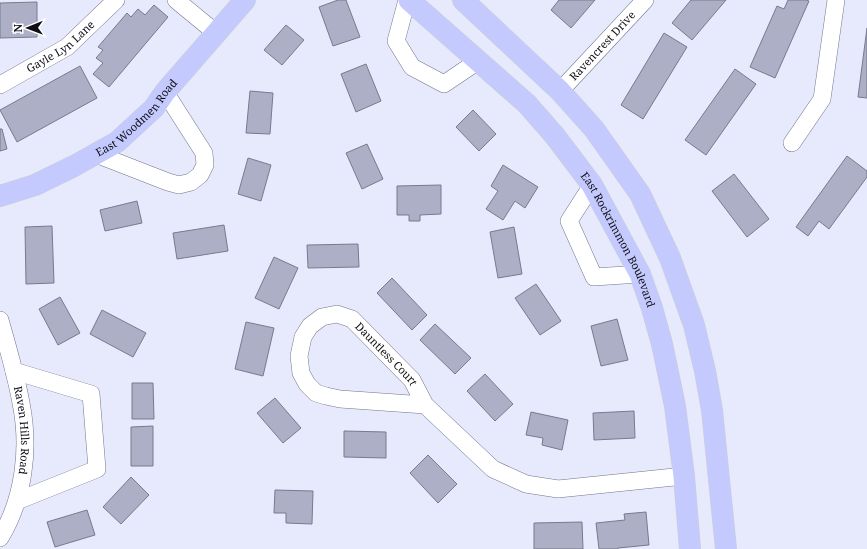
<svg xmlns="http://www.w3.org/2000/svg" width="867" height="549" viewBox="0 0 867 549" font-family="'Noto Serif',serif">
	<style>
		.building { fill: #acafc5; stroke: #787b8f }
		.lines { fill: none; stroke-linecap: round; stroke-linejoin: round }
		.minor-casing { stroke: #73768a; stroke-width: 18 }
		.major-casing { stroke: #cfcfd0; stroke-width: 22 }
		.minor { stroke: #fff; stroke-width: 17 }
		.major { stroke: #c4cafe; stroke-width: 21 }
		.labels { text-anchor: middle; stroke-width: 4; stroke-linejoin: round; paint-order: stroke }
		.street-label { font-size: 11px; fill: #0e0f16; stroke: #fff }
	</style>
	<rect width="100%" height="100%" fill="#e6eafc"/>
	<path class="building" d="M338,0H346L360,37L333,46L319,7Z
		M559,0H595L571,28L551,10Z
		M691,0H726L692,40L672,23Z
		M788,0H806L809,1L775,78L750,67L777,6L784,9Z
		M37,2V37L0,38V3Z
		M154,5L168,17L109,87L93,74L103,63L96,58L103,50L98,47L127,13L131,17L138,9L145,15Z
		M286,25L304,40L282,65L264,50Z
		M867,28V98L858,97Z
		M664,33L687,47L643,119L621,105Z
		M366,64L381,101L356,112L341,74Z
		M80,66L97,98L17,142L0,110Z
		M735,69L756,84L706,155L685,140Z
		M250,91L273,93L270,134L246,133Z
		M473,110L496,134L479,151L456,127Z
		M0,129H2L7,149L0,151Z
		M367,144L383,179L362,189L346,153Z
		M847,156L867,171V177L829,229L819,221L808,236L796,227Z
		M248,158L271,165L261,201L238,194Z
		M503,165L538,187L525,208L515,201L503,220L486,209L498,191L491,186Z
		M734,174L769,219L747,237L712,191Z
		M441,185V214L420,215V221H409V215H397V186Z
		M137,201L142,223L105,231L100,210Z
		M224,225L228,251L177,259L173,233Z
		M52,226L54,283L26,284L25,227Z
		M514,227L522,274L498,278L490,232Z
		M358,244L359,267L308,268L307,245Z
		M274,257L298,268L279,309L255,298Z
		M392,278L427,315L412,330L377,293Z
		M536,284L561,321L540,335L515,298Z
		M60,297L80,333L58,345L39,309Z
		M102,310L146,333L133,357L90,334Z
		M617,319L628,360L601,366L591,326Z
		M246,322L274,328L263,376L235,369Z
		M435,324L471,358L455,374L420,340Z
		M485,374L513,404L495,421L467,391Z
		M132,383H153L154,419H132Z
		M275,398L301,428L283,443L257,413Z
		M634,411L635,438L594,440L593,413Z
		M531,412L568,420L562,450L542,445L543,438L526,435Z
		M153,426V466H131V427Z
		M344,431L386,432V458L344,457Z
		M428,455L457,484L438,503L410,473Z
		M131,477L149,495L121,524L103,507Z
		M275,490L313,491L312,524L286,523V513H274Z
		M87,510L95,535L55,547L47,522Z
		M646,512L649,545L618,548V549H599L596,523L625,520L624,514Z
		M582,522L583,549H534V523Z"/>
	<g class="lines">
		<g class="minor-casing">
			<g id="minor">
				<path d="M176,0L216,33"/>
				<path d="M407,0L396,41L412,67L444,84L478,61"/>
				<path id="s1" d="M0,85L67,47L116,0"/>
				<path id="s2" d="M560,91L645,0"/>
				<path d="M792,143L822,99L836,0"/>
				<path d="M96,154L168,182L179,185L191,182L200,175L205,165L204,153L165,92"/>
				<path d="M592,185L569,221L594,277L640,274"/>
				<path id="s3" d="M0,320C8,348 16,375 21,403C30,448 24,499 0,538"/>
				<path d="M14,371L91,394L97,469L17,501"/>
				<path id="s4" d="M425,405L340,399L326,396L316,393L307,384L301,373L299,356L303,337L310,326L322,317L337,314L352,319L412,380L425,405L493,469L526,484L558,489L684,476"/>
			</g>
		</g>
		<g class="major-casing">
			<g id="major">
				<path id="s5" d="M409,0L527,104L555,136L592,185L640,274L652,308L662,344L675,406L684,476L690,549"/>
				<path d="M463,0L560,91L594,129L640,194L670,258L694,325L705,371L712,410L726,549"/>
				<path id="s6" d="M0,196L35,185L74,166L117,142L154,108L165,92L245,0"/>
			</g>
		</g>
		<use href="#minor" class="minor"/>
		<use href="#major" class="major"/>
	</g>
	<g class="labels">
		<g class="street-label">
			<text dy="4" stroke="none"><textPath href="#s1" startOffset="72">Gayle Lyn Lane</textPath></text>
			<text dy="4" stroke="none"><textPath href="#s2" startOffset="62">Ravencrest Drive</textPath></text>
			<text dy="4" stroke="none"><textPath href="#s6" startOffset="160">East Woodmen Road</textPath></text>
			<text dy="4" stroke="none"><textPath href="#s5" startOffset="322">East Rockrimmon Boulevard</textPath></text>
			<text dy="4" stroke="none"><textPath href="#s4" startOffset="280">Dauntless Court</textPath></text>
			<text dy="4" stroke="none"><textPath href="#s3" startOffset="113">Raven Hills Road</textPath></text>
		</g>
	</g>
	<g transform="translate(28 28) rotate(269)" stroke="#ffffff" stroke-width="3" paint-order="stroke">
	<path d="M0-3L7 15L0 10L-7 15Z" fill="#0e0f16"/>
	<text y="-6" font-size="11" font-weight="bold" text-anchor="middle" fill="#0e0f16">N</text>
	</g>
</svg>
